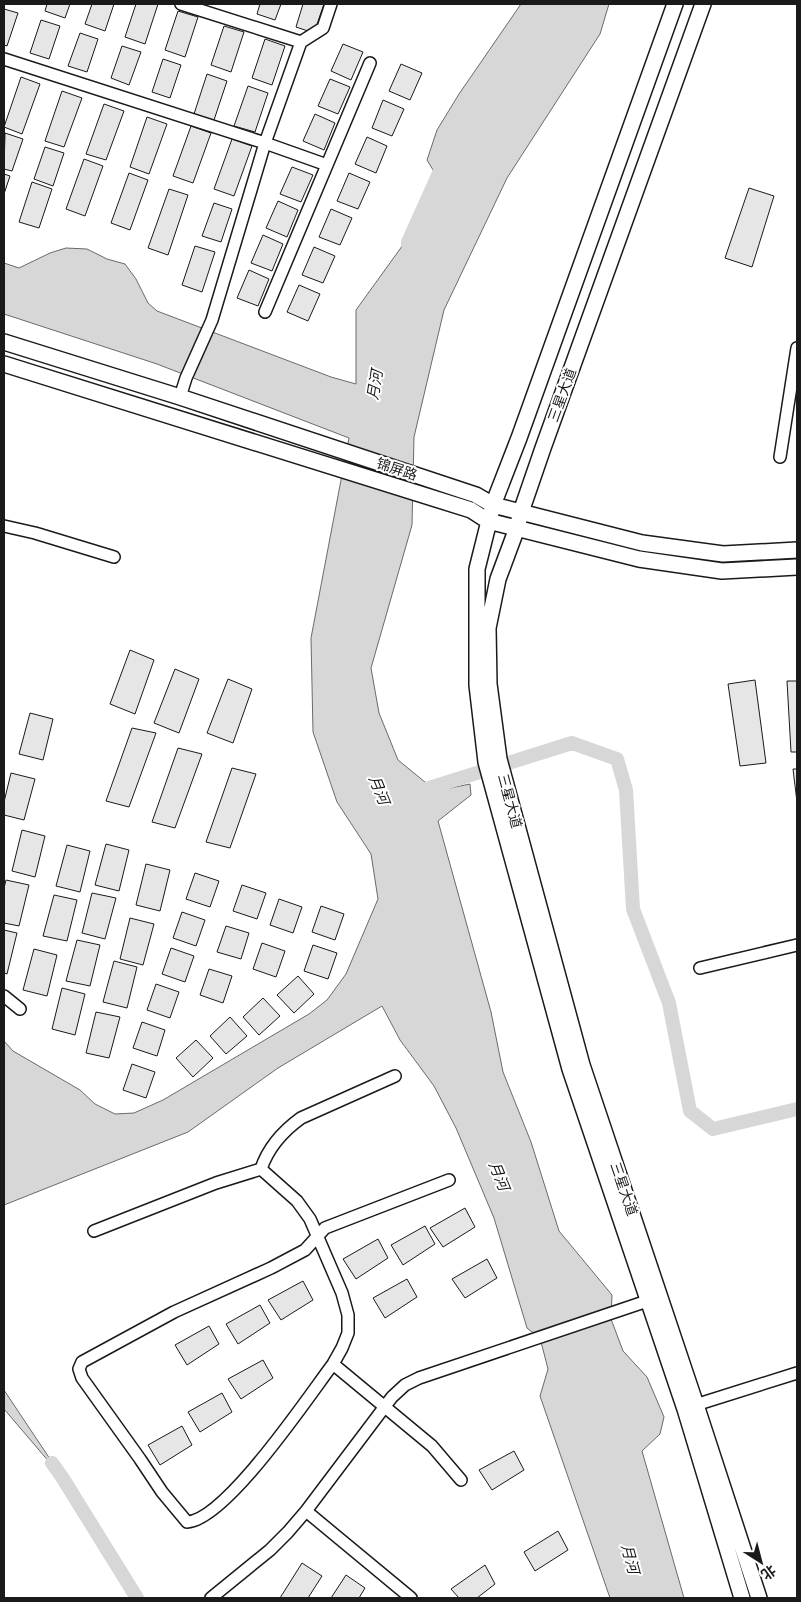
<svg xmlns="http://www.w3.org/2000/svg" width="801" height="1602" viewBox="0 0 801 1602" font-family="Bitter,'Noto Sans SC',serif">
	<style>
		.water { fill: #d7d7d7; stroke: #6a6a6a }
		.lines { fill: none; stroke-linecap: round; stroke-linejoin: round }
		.canal { stroke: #d7d7d7; stroke-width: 14 }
		.river { stroke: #d7d7d7; stroke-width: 22 }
		.building { fill: #e6e6e6; stroke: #1a1a1a }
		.minor-casing { stroke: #1a1a1a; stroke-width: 14 }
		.tertiary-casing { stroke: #1a1a1a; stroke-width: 18 }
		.minor { stroke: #fff; stroke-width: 11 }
		.tertiary { stroke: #fff; stroke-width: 15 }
		.labels { text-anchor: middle; stroke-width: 4; stroke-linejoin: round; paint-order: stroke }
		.street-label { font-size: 14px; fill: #1a1a1a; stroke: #fff }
		.water-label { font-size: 15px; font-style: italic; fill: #1a1a1a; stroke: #fff }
	</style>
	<rect width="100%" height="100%" fill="#fff"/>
	<path class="water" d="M521,4H609L600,34L507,178L444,310L414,437L412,525L371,668L379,713L398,760L436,791L470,784L471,795L438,821L491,1012L503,1072L531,1142L559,1231L612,1295L611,1319L623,1351L647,1377L664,1417L660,1434L642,1451L684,1598H610L540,1396L548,1369L540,1338L527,1328L494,1218L456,1128L434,1086L400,1040L382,1006L278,1068L188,1132L4,1205V1041L13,1051L80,1090L95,1104L115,1114L134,1113L163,1100L309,1014L327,1000L346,974L378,899L371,854L337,802L313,732L311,638L349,438L157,364L4,314V263L19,268L50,253L66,248L87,249L107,259L125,264L136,279L148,303L157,311L331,377L356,384V310L444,188L427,160L437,130L459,94Z
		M4,1390L62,1477L4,1409Z"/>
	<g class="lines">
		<path class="canal" d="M413,789H426L572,743L617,759L626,790L633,909L669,1003L690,1111L713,1129L797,1109
			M52,1463L62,1477L137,1598"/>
		<path class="river" d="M412,243L452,154"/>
	</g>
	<path class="building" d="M47,4H70L65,18L45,11Z
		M92,4H114L105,31L85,24Z
		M136,4H158L145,44L125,37Z
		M260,4H281L275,20L257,14Z
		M303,4H324L314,33L296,27Z
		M4,9L18,13L7,46L4,45Z
		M178,11L198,17L185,57L165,50Z
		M41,20L60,26L49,59L30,53Z
		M224,26L244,32L231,72L211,65Z
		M80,33L98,39L87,72L68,66Z
		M265,39L285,46L272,85L252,78Z
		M343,44L363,52L351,80L331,71Z
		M122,46L141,52L129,85L111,78Z
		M163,59L181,65L170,98L152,92Z
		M401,64L422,73L410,100L389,91Z
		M207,74L227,81L214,120L194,114Z
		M21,77L40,84L22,134L4,127Z
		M330,79L350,87L338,114L318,106Z
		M248,86L268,93L255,132L234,126Z
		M62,91L82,98L64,147L45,141Z
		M383,100L404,109L392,136L372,128Z
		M104,104L124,111L106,160L86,154Z
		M315,114L335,123L324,150L303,141Z
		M147,117L167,124L149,174L130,167Z
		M191,126L211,133L193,183L173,176Z
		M5,133L23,139L12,171L4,169Z
		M367,137L387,146L376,173L355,164Z
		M232,139L252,146L234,196L214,189Z
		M45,147L64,153L53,186L34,179Z
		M84,159L103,166L85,216L66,209Z
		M292,167L313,175L301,202L280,194Z
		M129,173L148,180L130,230L111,223Z
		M349,173L370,182L358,209L337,201Z
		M4,174L10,176L4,194Z
		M32,182L52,189L39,228L19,222Z
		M749,188L774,196L752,267L725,258Z
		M169,189L188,195L168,255L148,248Z
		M278,201L298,210L287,237L266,228Z
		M214,203L232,209L221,242L202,236Z
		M331,209L352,218L340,245L319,237Z
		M263,235L283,244L272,271L251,263Z
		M195,246L215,252L202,292L182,285Z
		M314,247L335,256L323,283L302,275Z
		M249,270L269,279L258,306L237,298Z
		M299,285L320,294L308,321L287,312Z
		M130,650L154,660L135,714L110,704Z
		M175,669L199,679L179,733L154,723Z
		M228,679L252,689L233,743L207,733Z
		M755,680L766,763L740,766L728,684Z
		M787,681H797V752H791Z
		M30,713L53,719L43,760L19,754Z
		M132,728L156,733L129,807L106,801Z
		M178,748L202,754L175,828L152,822Z
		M232,768L256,774L230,848L206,842Z
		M793,769H797V802Z
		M11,773L35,779L24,820L4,815V802Z
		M22,830L45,836L35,877L12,871Z
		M106,844L129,850L119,891L95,885Z
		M67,845L90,851L80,892L56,886Z
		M146,864L170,870L160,911L136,905Z
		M195,873L219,881L210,907L186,899Z
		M6,880L29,885L19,926L4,923V888Z
		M242,885L266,893L257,919L233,911Z
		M92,893L116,898L105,939L82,933Z
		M54,895L77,900L67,941L43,936Z
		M279,899L302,907L293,933L270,925Z
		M321,906L344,914L335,940L312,932Z
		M182,912L205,920L196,946L173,938Z
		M130,918L154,924L143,965L120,959Z
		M226,926L249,933L241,959L217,952Z
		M4,930L17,933L7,974L4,973Z
		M77,940L100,945L90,986L66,981Z
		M262,943L285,951L276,977L253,969Z
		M313,945L337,953L328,979L304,971Z
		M171,948L194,956L185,982L162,974Z
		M34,949L57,955L47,996L23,990Z
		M114,961L137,967L127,1008L103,1002Z
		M209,969L232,976L223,1003L200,995Z
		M298,976L314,994L294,1013L277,995Z
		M156,984L179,992L170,1018L147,1010Z
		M62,988L85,994L75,1035L52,1029Z
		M263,998L280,1016L259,1035L243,1017Z
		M96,1012L120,1017L109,1058L86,1053Z
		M230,1017L247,1036L226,1054L210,1036Z
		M142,1022L165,1030L157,1056L133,1048Z
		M196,1040L213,1058L193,1077L176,1058Z
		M132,1064L155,1072L146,1098L123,1090Z
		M465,1208L475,1227L443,1247L430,1228Z
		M425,1226L435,1244L403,1265L391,1245Z
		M378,1239L388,1258L356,1279L343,1259Z
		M487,1259L497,1278L465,1298L452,1279Z
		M407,1279L417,1297L385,1318L373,1298Z
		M303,1281L313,1300L281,1320L268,1300Z
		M260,1305L270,1323L238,1344L226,1324Z
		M209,1326L219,1344L187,1365L175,1345Z
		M263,1360L273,1378L241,1399L228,1379Z
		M222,1393L232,1412L200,1432L188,1412Z
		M182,1426L192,1445L160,1465L148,1445Z
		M514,1451L524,1470L492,1490L479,1470Z
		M558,1531L568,1550L535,1571L524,1552Z
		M302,1563L322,1576L308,1598H280Z
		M485,1565L495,1584L477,1598H459L451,1589Z
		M346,1575L365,1588L359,1598H331Z"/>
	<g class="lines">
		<g class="minor-casing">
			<path id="minor" d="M181,4L301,42
				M4,59L265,143L327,165
				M265,312L370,63
				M180,397L186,378L212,320L265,143L301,42L323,28L331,4
				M780,457L797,348
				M4,526L35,533L114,557
				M700,968L797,945
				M4,996L20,1009
				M261,1169L297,1201L310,1219L342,1293L348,1315V1333L342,1348L333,1364C308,1397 226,1520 187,1522L162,1492L140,1459L82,1378L79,1369L82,1362L174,1312L271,1268L305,1250L325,1228L449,1180
				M94,1231L216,1183L261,1169C268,1148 283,1131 301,1118L395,1076
				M333,1364L432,1446L461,1480
				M689,1407L797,1373
				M306,1511L411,1598
				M211,1598L270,1550L288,1532L306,1511L392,1397L405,1385L419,1378L656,1298"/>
		</g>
		<g class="tertiary-casing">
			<path id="tertiary" d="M675,4L519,438L493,505L477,569V685L486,762L570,1069L685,1409L742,1598
				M703,4L543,448L521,512L517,528L498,579L488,628L489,684L499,759L582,1065L696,1405L759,1598
				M4,342L180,397L476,495L493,505L642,543L723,554L797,550
				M4,364L471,510L488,521L639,559L722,571L797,567"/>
		</g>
		<use href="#minor" class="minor"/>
		<use href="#tertiary" class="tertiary"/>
	</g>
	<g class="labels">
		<g class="street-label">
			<text transform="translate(562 395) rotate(-70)" y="5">三星大道</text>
			<text transform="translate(397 469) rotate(18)" y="5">锦屏路</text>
			<text transform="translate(510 801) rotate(75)" y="5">三星大道</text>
			<text transform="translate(624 1189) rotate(71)" y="5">三星大道</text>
		</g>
		<g class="water-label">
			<text transform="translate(375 385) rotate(-81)" y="5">月河</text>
			<text transform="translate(379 790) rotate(68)" y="5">月河</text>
			<text transform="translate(499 1176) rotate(68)" y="5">月河</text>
			<text transform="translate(630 1559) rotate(75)" y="5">月河</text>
		</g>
	</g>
	<rect width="801" height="1602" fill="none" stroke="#1a1a1a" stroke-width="10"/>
	<g transform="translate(761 1562) rotate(144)" stroke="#ffffff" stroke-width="4" paint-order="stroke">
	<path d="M0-4L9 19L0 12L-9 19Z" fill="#1a1a1a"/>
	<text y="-8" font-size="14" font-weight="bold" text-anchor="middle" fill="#1a1a1a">北</text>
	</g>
</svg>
